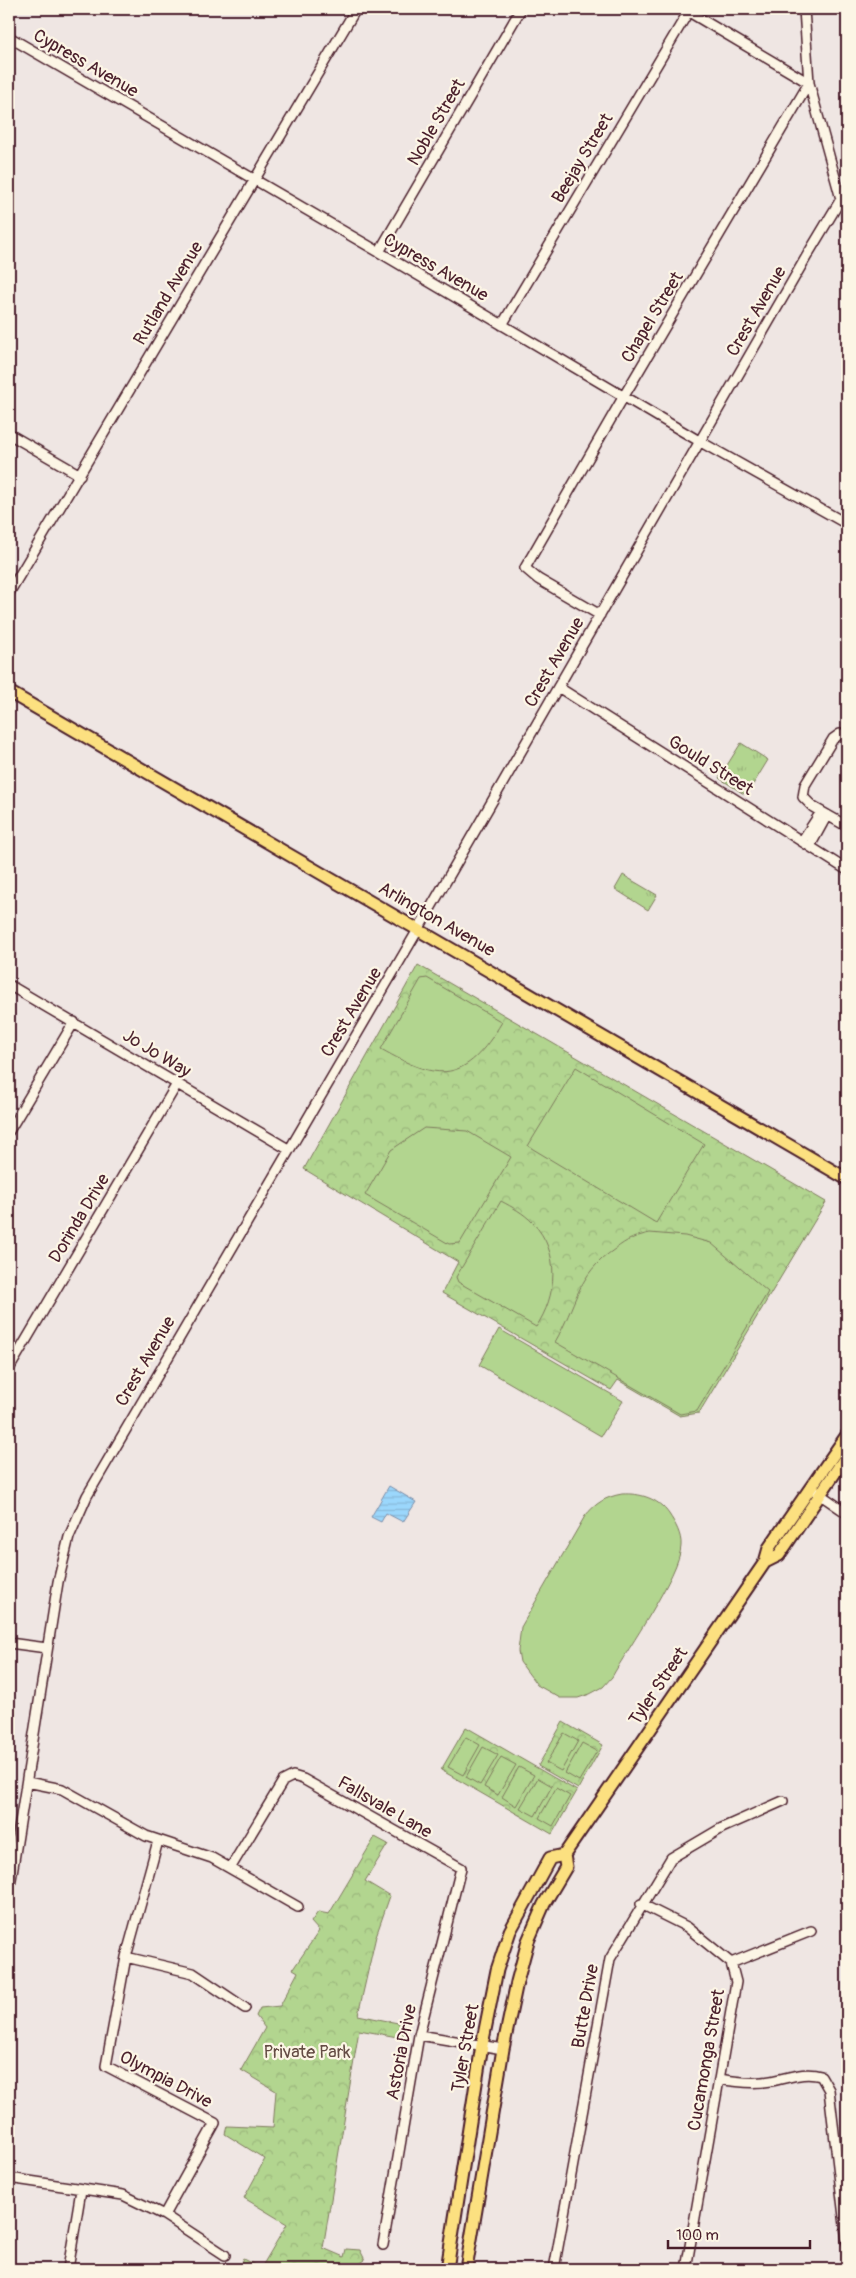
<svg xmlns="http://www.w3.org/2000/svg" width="856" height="2278" viewBox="0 0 856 2278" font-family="Pangolin,sans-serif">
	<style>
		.grass { fill: url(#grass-tufts); stroke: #7e7a5d }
		.park { fill: url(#park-crowns); stroke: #7e7a5d }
		.pitch { fill: #b2d58f; stroke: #7e7a5d }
		.water { fill: url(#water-rules); stroke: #7b8da8 }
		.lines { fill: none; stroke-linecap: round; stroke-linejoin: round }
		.minor-casing { stroke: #4a1f2b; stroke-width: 12 }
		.major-casing { stroke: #4a1f2b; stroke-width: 15 }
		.minor { stroke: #fcf5e5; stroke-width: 9 }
		.major { stroke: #fce080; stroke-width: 11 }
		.labels { text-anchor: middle; stroke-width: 4.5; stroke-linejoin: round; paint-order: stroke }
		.street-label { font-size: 18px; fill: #4a1f2b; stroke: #fcf5e5 }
		.park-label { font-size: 18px; fill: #644c44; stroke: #fcf5e5 }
	</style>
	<defs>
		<pattern id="grass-tufts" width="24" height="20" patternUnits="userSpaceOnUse" patternTransform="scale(1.25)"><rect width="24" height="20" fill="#b2d58f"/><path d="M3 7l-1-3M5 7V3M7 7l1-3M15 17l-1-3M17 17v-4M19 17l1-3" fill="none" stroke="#9bb67c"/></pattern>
		<pattern id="park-crowns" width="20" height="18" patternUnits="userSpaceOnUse" patternTransform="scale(1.25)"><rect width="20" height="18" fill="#b2d58f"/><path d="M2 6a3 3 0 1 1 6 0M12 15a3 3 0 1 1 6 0" fill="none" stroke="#9bb67c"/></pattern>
		<pattern id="water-rules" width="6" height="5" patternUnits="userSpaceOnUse" patternTransform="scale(1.25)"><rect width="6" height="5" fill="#9bd7fc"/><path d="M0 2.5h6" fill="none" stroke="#87b8d8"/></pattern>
	</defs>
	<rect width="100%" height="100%" fill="#efe6e3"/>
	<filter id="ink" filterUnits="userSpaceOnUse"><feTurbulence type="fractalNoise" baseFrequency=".02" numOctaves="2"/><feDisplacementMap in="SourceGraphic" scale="10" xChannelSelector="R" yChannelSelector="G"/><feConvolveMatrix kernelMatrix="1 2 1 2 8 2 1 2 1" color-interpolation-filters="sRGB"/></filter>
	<g filter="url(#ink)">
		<path class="grass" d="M741,743L768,760L749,791L744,794L719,778Z
			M623,875L657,895L648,910L615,889Z"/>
		<path class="park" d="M418,965L826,1202L699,1413L680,1416L618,1380L611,1390L442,1293L458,1262L304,1169Z
			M563,1722L603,1745L578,1789L538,1766Z
			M466,1727L577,1791L552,1834L441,1770Z
			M375,1837L388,1844L365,1881L390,1896L376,1936L358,2015L403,2024V2038L359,2030L323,2248L344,2257L346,2249L360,2250L365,2260L352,2269H238L243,2259L261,2268L287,2224L244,2198L265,2159L225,2134L227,2126L273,2128L276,2091L241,2070L265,2028L256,2016L260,2008L280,2006L298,1972L293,1969L319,1931L311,1922L318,1912L329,1914Z"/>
		<path class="pitch" d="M427,978L502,1022C465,1084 439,1082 381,1049L421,979Z
			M576,1067L704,1144L656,1223L528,1146Z
			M424,1128L467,1131L511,1157L460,1243L449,1244L365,1195L391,1150Z
			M501,1201C512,1207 524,1213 533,1223C561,1253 557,1296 536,1327L458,1282L456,1277Z
			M650,1233L685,1236L711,1243L768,1292L697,1411L680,1414L555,1342C577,1305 576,1275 615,1249C627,1240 635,1236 650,1233Z
			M499,1329L623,1401L601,1436L479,1365Z
			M622,1494C640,1493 658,1498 669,1514C675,1523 682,1535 681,1546C680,1574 628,1648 612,1677L603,1687L590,1694L578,1698H560L537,1685L520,1662L518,1651L521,1627L585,1516C596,1503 605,1497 622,1494Z
			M564,1733L578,1741L561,1771L546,1763Z
			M466,1737L480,1745L463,1775L448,1767Z
			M582,1743L597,1751L579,1781L565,1773Z
			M483,1747L498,1755L480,1785L466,1777Z
			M501,1757L516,1765L498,1795L484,1787Z
			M519,1767L534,1775L516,1806L502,1797Z
			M538,1778L552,1786L535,1816L520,1808Z
			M556,1788L570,1796L553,1826L539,1818Z"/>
		<path class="water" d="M389,1486L416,1502L403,1522L386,1513L381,1522L371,1517Z"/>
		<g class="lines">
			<g class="minor-casing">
				<path id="minor" d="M684,9L809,83
					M804,9L809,83L841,199
					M9,37L379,252L699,441L847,524
					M379,252L521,9
					M502,325L690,9
					M9,434L80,475
					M9,593L356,9
					M600,615L538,579L525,568L624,396L809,83
					M558,687L847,870
					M847,734H840L833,739L805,785L803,797L813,807L843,824H847
					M802,841L821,812
					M810,846L827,815
					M9,985L288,1149
					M9,1131L74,1022
					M9,1369L177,1084
					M815,1491L847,1513
					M9,1643L47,1648
					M27,1782L62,1789L146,1836L212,1858L298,1907
					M158,1841L126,1957L106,2066L215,2123L164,2215
					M231,1867L283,1781L293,1776L303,1779L461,1868L419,2035L383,2245
					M9,1892L58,1582L69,1537L87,1496L419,928L808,254L841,199L847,195
					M641,1904L687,1927L731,1963L736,1982L686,2269
					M126,1957L193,1973L245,2008
					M731,1963L811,1931
					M419,2035L503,2049
					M719,2079C736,2082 754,2084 771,2081C789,2078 803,2071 821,2076L829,2090L847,2242
					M9,2178L123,2195L164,2215L225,2255
					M68,2269L81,2190
					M554,2269L610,1959L671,1858L722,1828L783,1801"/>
			</g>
			<g class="major-casing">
				<path id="major" d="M9,692L847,1179
					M765,1562L779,1555L847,1455
					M447,2269L482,2045L497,1970L510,1931L550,1858L564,1855L765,1562L769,1548L847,1435
					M466,2269L503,2049L517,1982L528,1941L544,1904L566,1867L564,1855"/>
			</g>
			<use href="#minor" class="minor"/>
			<use href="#major" class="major"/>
		</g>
	</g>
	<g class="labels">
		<g class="street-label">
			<text transform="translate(86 63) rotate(30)" y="6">Cypress Avenue</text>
			<text transform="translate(436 122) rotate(-60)" y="6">Noble Street</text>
			<text transform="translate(582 158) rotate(-59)" y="6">Beejay Street</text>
			<text transform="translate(436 267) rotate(30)" y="6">Cypress Avenue</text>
			<text transform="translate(168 293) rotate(-59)" y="6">Rutland Avenue</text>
			<text transform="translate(756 311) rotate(-60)" y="6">Crest Avenue</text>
			<text transform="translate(652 317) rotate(-59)" y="6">Chapel Street</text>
			<text transform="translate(554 662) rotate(-60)" y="6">Crest Avenue</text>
			<text transform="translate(711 765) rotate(32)" y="6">Gould Street</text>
			<text transform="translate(437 919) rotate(30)" y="6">Arlington Avenue</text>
			<text transform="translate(351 1012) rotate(-59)" y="6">Crest Avenue</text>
			<text transform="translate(157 1053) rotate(31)" y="6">Jo Jo Way</text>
			<text transform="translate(79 1218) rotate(-59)" y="6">Dorinda Drive</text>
			<text transform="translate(145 1361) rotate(-60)" y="6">Crest Avenue</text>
			<text transform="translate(658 1686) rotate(-56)" y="6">Tyler Street</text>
			<text transform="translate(385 1807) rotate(30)" y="6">Fallsvale Lane</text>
			<text transform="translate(585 2006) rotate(-80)" y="6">Butte Drive</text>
			<text transform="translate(465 2048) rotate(-80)" y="6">Tyler Street</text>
			<text transform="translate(401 2052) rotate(-79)" y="6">Astoria Drive</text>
			<text transform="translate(706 2060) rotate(-80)" y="6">Cucamonga Street</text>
			<text transform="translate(166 2079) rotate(28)" y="6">Olympia Drive</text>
		</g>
		<g class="park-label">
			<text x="307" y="2058">Private Park</text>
		</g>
	</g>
	<rect width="856" height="2278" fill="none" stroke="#fcf5e5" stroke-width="30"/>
	<rect x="15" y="15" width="826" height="2248" fill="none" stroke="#4a1f2b" stroke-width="2" filter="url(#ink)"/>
	<path d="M668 2240v8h142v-8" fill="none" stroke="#4a1f2b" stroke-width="2.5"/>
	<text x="676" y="2240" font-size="15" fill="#4a1f2b" stroke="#fcf5e5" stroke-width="4" paint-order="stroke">100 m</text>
</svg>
